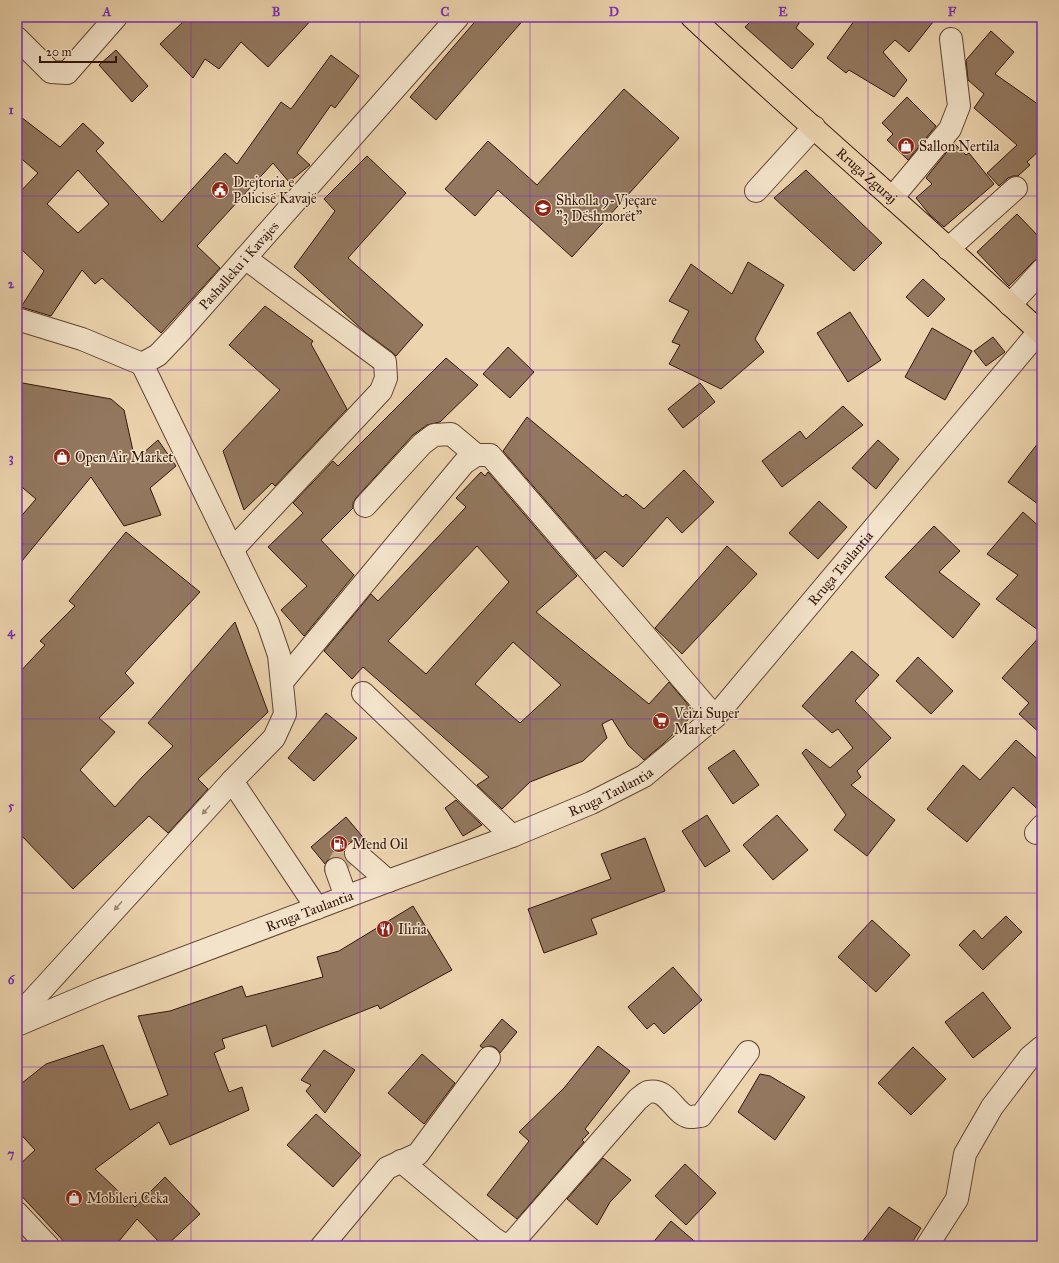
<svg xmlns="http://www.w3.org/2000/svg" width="1059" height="1263" viewBox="0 0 1059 1263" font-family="'IM FELL Great Primer',serif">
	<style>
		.building { fill: #93785f; stroke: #33150a; fill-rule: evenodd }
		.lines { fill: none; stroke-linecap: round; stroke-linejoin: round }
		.minor-tunnel { stroke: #c7ae8d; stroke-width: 22; stroke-dasharray: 22 11; stroke-linecap: butt }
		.minor-casing { stroke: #614533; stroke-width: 24 }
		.major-casing { stroke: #33150a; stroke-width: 24 }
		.minor { stroke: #f3e3ca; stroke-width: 22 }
		.major { stroke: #ecd4ae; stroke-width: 22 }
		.oneway { fill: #9d8674 }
		.grid { fill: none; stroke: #7b2cbf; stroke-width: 1; stroke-opacity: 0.55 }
		.labels { text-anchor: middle; stroke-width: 3; stroke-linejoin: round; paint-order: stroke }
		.poi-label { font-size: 14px; fill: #33150a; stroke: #f3e3ca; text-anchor: start }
		.street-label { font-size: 14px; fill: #33150a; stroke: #f3e3ca }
		.neatline { fill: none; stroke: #7b2cbf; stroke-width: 1.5 }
		.grid-label { font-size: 13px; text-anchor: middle; font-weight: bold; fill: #7b2cbf }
	</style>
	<rect width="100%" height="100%" fill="#ecd4ae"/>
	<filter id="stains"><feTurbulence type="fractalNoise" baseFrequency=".005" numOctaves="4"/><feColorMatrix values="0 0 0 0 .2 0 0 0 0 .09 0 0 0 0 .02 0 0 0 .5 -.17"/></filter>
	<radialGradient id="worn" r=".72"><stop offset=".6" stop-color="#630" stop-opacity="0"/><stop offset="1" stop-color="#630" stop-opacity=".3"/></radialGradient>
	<path class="building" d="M188,17H314L268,67L241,42L219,69L205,59L193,78L160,44Z
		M479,17H526L436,120L410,97Z
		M755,17H803L796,28L814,44L792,69L745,27Z
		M857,17H863L873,22L877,17H937L909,52L895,40L883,52L907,80L894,97L849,70L846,73L827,58Z
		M991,31L1014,52L995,74L1042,107V148L1027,162L1030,165L1018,176H1013L1008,178L999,186L987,173L1017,145L974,108L984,94L968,80L966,60Z
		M116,50L148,86L132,102L99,65Z
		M331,55L359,76L335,108L331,105L297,153L310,165L289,182L273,163L197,246L220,268L161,333L102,278L95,284L82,270L51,316L21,307L44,271L17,245V195L38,173L17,155V114L60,147L83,123L104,143L96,151L162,222L225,153L237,164L281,102L291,109ZM78,170L109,204L78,233L47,204Z
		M624,89L679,138L572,257L498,190L475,216L445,189L488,141L537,185Z
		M907,97L936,126L908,160L887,140L893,134L882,123Z
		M954,143L966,155L969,153L994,184L944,227L930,215L916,198L932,184L926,178Z
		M367,156L406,193L348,258L423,325L396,356L392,352L366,333L294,267L335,211L324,199Z
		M806,170L882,243L854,271L774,198Z
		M1017,214L1042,240V255L1033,262L1009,286L977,252Z
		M748,262L784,285L755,339L764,352L721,389L669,364L680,345L672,342L689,311L669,301L691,264L732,294Z
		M923,279L945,299L928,317L906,297Z
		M265,306L313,341L311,344L347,409L275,486L272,483L244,510L223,451L280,390L229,345Z
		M850,312L881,360L848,382L817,333Z
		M932,328L972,351L945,400L905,377Z
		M993,337L1005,352L986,366L974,351Z
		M508,347L534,372L510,398L483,374Z
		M446,358L478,385L440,422L427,425L413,435L356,498L353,503V508L321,540L354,575L304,636L281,610L307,586L268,547L303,513L293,503L333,461L338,466Z
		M17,382L111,399L124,410L135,460L158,440L176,466L150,488L161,515L124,526L91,477L17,567V521L36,499L17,483Z
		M700,383L715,402L683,428L668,409Z
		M843,406L863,425L782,487L762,461L800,431L806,439Z
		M527,417L623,497L626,494L644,509L684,470L714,502L682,533L667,517L623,567L605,551L596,559L503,451Z
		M1042,438V507L1008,482Z
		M878,440L899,459L876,489L852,468Z
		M481,472L485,476L488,472L577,576L536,612L649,704L669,682L695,713L663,744L644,760L628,745L612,719L602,724L607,738L583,761L530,782L502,809L477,785L489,777L363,667L352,679L324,651L371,594L378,601L466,507L456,498ZM477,546L509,582L426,674L388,641ZM513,642L561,685L520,723L475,684Z
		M819,501L847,527L818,559L789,533Z
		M1023,512L1042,529V633L996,599L1018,575L987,554Z
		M934,526L960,551L939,572L980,604L953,638L885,577Z
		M126,532L200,592L125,673L134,683L99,718L115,732L80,770L115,807L142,777L173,746L148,723L235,622L268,712L198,779L208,789L168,833L149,816L73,889L17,831V675L45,645L40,641L75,606L69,601Z
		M727,546L757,574L682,654L655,628Z
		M1042,634V735L1019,714L1029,703L1002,678Z
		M852,651L879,675L855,701L891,738L857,771L861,777L851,785L895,820L867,856L834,830L846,815L802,753L806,749L830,768L853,748L838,729L832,733L802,706Z
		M918,657L953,691L931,714L896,681Z
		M326,713L357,738L314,781L288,758Z
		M1016,740L1042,763V813L1013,787L967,842L927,809L963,765L980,780Z
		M734,750L759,785L733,804L708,768Z
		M456,800L482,825L463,836L445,808Z
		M707,815L730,851L705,867L682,831Z
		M777,815L808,850L773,880L743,845Z
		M346,817L367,842L365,844L359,841H352L347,845L344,851V857L347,861L346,862L339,857H332L327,861L325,864L311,847Z
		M645,838L665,891L591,919L597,934L544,953L528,909L611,879L601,854Z
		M413,906L452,970L380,1009L378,1005L272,1047L266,1025L222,1039L225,1048L214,1053L229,1092L242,1087L249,1110L170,1145L159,1122L95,1169L135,1207L165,1177L200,1214L166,1246H163L137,1219L115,1246H68L17,1191V1167L35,1150L17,1130V1087L46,1064L103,1045L130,1110L168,1095L138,1016L170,1011L242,986L246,997L323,977L317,957L339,951Z
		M1006,916L1022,932L983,970L959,945L974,930L982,939Z
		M872,920L910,955L876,992L838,957Z
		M673,967L702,1000L664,1034L654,1023L647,1029L628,1007Z
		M983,992L1011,1028L973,1058L945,1022Z
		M502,1019L517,1032L500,1053L496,1048L491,1046L483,1048L480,1046Z
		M598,1046L630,1071L585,1129L589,1133L582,1140L584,1142L517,1219L487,1195L529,1141L519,1132L564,1088Z
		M913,1047L946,1079L911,1115L878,1083Z
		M324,1050L355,1070L325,1113L306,1091L311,1085L301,1080Z
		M422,1054L455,1083L424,1124L388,1093Z
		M760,1074L770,1076L805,1097L775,1140L738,1112Z
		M316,1114L361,1155L333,1187L287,1145Z
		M603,1158L631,1180L610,1202L597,1225L567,1199Z
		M685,1164L716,1193L686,1225L655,1196Z
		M889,1207L921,1228L910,1246H859Z
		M671,1221L700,1246H650Z"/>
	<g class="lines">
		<path class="minor-tunnel" d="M336,869L341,860L349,853H356"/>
		<g class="minor-casing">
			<g id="minor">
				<path d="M17,38L51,72L67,73L116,17"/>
				<path d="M756,191L814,127"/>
				<path d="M892,198L950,129L959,106L951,39"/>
				<path d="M948,249L1016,188"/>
				<path d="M1010,305L1042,270"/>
				<path d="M17,319L82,339L142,364"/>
				<path id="s1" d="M142,364L158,355L178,334L458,17"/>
				<path d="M365,506L422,444L434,435L451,434L476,455"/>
				<path d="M232,550L381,391L386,378L385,362L245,258"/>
				<path d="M282,682L464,463L476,455H490L715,717"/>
				<path d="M363,693L512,836"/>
				<path d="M232,781L317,908"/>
				<path d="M1036,833L1042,826"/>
				<path d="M356,853L388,881"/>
				<path d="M336,869L346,897"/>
				<path d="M17,1017L232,781L274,738L285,714L279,655L268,623L142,364"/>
				<path id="s2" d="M17,1025L102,989L388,881L512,836L591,803L644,776L715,717L1042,328"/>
				<path d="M401,1161L493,1238L504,1245L513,1242L638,1099C641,1097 645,1093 648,1092C669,1087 675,1117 691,1117C694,1117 698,1116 701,1116L748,1052"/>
				<path d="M17,1213L48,1246"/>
				<path d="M322,1246L387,1168L418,1154L489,1058"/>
				<path d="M927,1246L957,1199L965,1154L992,1107L1030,1057L1042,1047"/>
			</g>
		</g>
		<g class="major-casing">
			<g id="major">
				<path id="s3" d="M692,17C807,125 927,226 1042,334"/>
			</g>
		</g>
		<use href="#minor" class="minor"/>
		<use href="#major" class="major"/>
	</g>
	<defs><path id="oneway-solid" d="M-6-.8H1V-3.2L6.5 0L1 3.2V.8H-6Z"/></defs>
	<g class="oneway">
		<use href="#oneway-solid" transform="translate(206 810) rotate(132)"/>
		<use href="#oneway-solid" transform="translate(118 906) rotate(132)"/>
	</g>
	<path class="grid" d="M191,17V1246M360,17V1246M530,17V1246M699,17V1246M868,17V1246M17,196H1042M17,370H1042M17,544H1042M17,719H1042M17,893H1042M17,1067H1042"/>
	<defs>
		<g id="shop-disc" transform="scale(0.9)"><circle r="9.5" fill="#8f2418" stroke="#f3e3ca"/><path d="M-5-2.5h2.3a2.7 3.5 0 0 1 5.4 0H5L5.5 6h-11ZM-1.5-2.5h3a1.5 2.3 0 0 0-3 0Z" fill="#fff"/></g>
		<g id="civic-disc" transform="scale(0.9)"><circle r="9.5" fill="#8f2418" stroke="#f3e3ca"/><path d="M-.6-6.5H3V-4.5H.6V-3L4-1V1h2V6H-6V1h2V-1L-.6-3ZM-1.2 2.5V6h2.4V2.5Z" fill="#fff"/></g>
		<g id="school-disc" transform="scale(0.9)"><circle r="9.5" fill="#8f2418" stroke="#f3e3ca"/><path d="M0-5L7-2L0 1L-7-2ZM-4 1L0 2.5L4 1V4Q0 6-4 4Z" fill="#fff"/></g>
		<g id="supermarket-disc" transform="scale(0.9)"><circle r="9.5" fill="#8f2418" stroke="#f3e3ca"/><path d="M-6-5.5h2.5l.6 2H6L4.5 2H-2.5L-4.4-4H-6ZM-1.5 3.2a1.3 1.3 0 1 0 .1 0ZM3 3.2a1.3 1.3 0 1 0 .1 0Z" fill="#fff"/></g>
		<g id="fuel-disc" transform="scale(0.9)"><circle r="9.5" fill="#8f2418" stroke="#f3e3ca"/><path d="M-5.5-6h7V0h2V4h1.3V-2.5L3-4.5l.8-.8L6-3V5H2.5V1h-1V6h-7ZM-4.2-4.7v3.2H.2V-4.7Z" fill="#fff"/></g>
		<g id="restaurant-disc" transform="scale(0.9)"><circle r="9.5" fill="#8f2418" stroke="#f3e3ca"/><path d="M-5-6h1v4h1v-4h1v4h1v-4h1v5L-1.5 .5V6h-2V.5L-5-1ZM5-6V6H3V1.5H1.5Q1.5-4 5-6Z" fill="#fff"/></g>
	</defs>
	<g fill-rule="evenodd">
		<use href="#shop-disc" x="906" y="146"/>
		<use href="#civic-disc" x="220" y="190"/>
		<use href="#school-disc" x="543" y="208"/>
		<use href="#shop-disc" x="62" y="457"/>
		<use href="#supermarket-disc" x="661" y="721"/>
		<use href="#fuel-disc" x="339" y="844"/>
		<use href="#restaurant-disc" x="385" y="929"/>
		<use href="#shop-disc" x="74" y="1198"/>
	</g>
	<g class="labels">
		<g class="poi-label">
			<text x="919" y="151">Sallon Nertila</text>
			<text x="233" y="187">Drejtoria e<tspan x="233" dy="16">Policisë Kavajë</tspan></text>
			<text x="556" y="205">Shkolla 9-Vjeçare<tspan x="556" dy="16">"3 Dëshmorët"</tspan></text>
			<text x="75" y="462">Open Air Market</text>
			<text x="674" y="718">Veizi Super<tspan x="674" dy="16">Market</tspan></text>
			<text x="352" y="849">Mend Oil</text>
			<text x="398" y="934">Iliria</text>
			<text x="87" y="1203">Mobileri Ceka</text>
		</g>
		<g class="street-label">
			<text dy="5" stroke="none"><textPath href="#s3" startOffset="236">Rruga Zguraj</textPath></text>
			<text dy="5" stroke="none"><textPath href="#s1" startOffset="139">Pashalleku i Kavajes</textPath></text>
			<text dy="5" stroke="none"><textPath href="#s2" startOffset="962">Rruga Taulantia</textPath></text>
			<text dy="5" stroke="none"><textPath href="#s2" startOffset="638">Rruga Taulantia</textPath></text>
			<text dy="5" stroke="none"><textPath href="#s2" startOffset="314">Rruga Taulantia</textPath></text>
		</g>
	</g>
	<rect width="1059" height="1263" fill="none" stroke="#ecd4ae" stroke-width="44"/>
	<path d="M40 56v6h76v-6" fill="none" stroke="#33150a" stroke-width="2"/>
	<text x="46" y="56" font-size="12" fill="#33150a" stroke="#f3e3ca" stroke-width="3" paint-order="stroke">20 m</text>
	<rect x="22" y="22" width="1015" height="1219" class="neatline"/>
	<g class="grid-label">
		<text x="107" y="16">A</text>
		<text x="276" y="16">B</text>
		<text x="445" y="16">C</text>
		<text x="614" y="16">D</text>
		<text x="783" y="16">E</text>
		<text x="952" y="16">F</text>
		<text x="11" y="114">1</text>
		<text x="11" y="288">2</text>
		<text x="11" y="462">3</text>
		<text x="11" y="636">4</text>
		<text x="11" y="810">5</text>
		<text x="11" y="984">6</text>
		<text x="11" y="1158">7</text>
	</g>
	<rect width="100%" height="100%" filter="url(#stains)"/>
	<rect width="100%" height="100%" fill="url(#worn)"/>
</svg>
